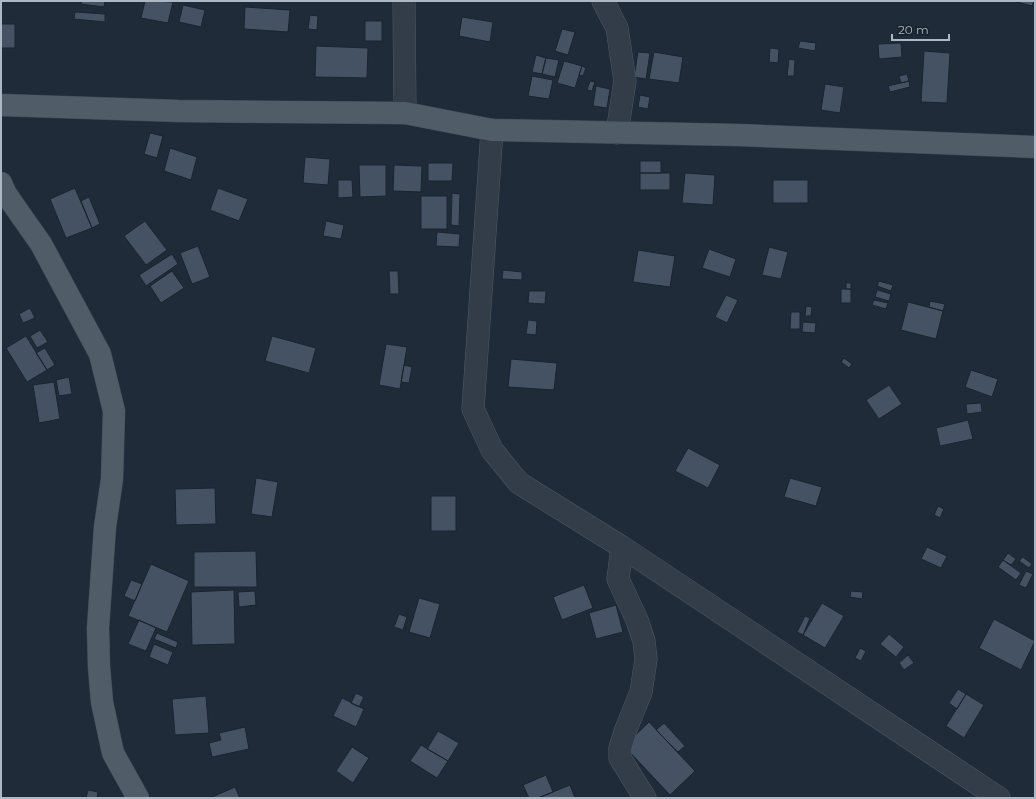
<svg xmlns="http://www.w3.org/2000/svg" width="1036" height="799" font-family="Montserrat,sans-serif">
  <style>
    .building { fill: #455263; stroke: #1a242f }
    .lines { fill: none; stroke-linecap: round; stroke-linejoin: round }
    .minor-casing { stroke: #505b67; stroke-width: 23 }
    .major-casing { stroke: #3c4652; stroke-width: 23 }
    .minor { stroke: #333d49; stroke-width: 22 }
    .major { stroke: #515c69; stroke-width: 22 }
  </style>
  <rect width="100%" height="100%" fill="#1f2b39"/>
  <path class="building" d="M 82,1 L 105,1 L 104,7 L 81,4 Z
    M 145,1 L 173,2 L 168,23 L 141,18 Z
    M 1013,1 L 1034,1 L 1032,6 Z
    M 183,5 L 205,10 L 201,27 L 179,22 Z
    M 245,7 L 290,10 L 288,32 L 244,29 Z
    M 75,12 L 105,14 L 105,22 L 74,19 Z
    M 310,15 L 318,16 L 317,30 L 308,29 Z
    M 462,17 L 493,22 L 490,42 L 459,36 Z
    M 365,21 L 382,21 L 382,41 L 365,41 Z
    M 1,24 L 15,24 L 15,48 L 1,48 Z
    M 562,29 L 575,32 L 568,55 L 555,51 Z
    M 800,41 L 816,43 L 815,51 L 798,48 Z
    M 901,43 L 902,57 L 879,59 L 878,44 Z
    M 316,46 L 368,48 L 367,78 L 315,77 Z
    M 770,48 L 779,49 L 778,63 L 769,62 Z
    M 924,51 L 950,53 L 947,103 L 921,102 Z
    M 638,52 L 650,53 L 646,79 L 634,77 Z
    M 654,52 L 683,57 L 679,83 L 649,79 Z
    M 536,55 L 546,58 L 542,74 L 532,72 Z
    M 546,58 L 559,60 L 555,77 L 542,74 Z
    M 789,59 L 795,60 L 794,76 L 787,76 Z
    M 564,61 L 582,66 L 575,88 L 557,83 Z
    M 582,66 L 586,68 L 583,76 L 579,75 Z
    M 907,74 L 909,81 L 901,83 L 899,76 Z
    M 532,76 L 553,80 L 549,99 L 528,96 Z
    M 590,81 L 595,82 L 592,91 L 587,90 Z
    M 909,81 L 910,87 L 890,92 L 888,86 Z
    M 825,84 L 844,87 L 840,113 L 821,110 Z
    M 596,86 L 610,89 L 607,108 L 593,106 Z
    M 640,95 L 650,97 L 648,109 L 638,107 Z
    M 150,133 L 163,136 L 157,158 L 144,154 Z
    M 170,148 L 197,157 L 191,180 L 164,171 Z
    M 305,157 L 330,159 L 328,185 L 303,183 Z
    M 640,161 L 661,161 L 661,173 L 640,173 Z
    M 428,163 L 453,163 L 452,181 L 428,181 Z
    M 359,165 L 386,165 L 386,196 L 360,197 Z
    M 394,165 L 422,166 L 421,192 L 393,191 Z
    M 640,173 L 670,173 L 670,190 L 640,190 Z
    M 685,173 L 715,175 L 713,205 L 682,203 Z
    M 338,180 L 352,180 L 353,197 L 338,198 Z
    M 773,180 L 808,180 L 808,203 L 773,203 Z
    M 75,188 L 92,228 L 66,238 L 50,199 Z
    M 218,188 L 248,199 L 239,221 L 210,210 Z
    M 452,193 L 460,194 L 459,226 L 451,225 Z
    M 421,196 L 447,196 L 447,229 L 421,229 Z
    M 89,197 L 100,224 L 92,228 L 81,201 Z
    M 145,221 L 167,250 L 146,265 L 124,236 Z
    M 326,221 L 344,225 L 341,239 L 323,236 Z
    M 437,232 L 460,234 L 459,247 L 436,246 Z
    M 198,246 L 210,277 L 192,284 L 180,253 Z
    M 769,247 L 788,252 L 781,279 L 762,275 Z
    M 709,249 L 736,259 L 730,277 L 702,268 Z
    M 638,250 L 675,256 L 670,287 L 633,282 Z
    M 172,254 L 178,264 L 146,286 L 139,275 Z
    M 503,270 L 522,272 L 522,280 L 502,279 Z
    M 172,271 L 184,288 L 161,303 L 150,286 Z
    M 389,271 L 398,271 L 399,294 L 390,294 Z
    M 879,281 L 893,285 L 891,291 L 877,286 Z
    M 846,283 L 851,283 L 851,289 L 846,289 Z
    M 841,289 L 851,289 L 851,303 L 841,303 Z
    M 877,290 L 891,294 L 889,301 L 875,297 Z
    M 529,291 L 546,291 L 545,304 L 528,303 Z
    M 726,295 L 738,300 L 727,323 L 715,317 Z
    M 874,300 L 888,303 L 886,309 L 872,305 Z
    M 930,301 L 945,304 L 943,311 L 929,307 Z
    M 908,302 L 943,311 L 936,339 L 901,330 Z
    M 806,306 L 812,307 L 811,316 L 805,316 Z
    M 30,308 L 35,318 L 23,323 L 19,314 Z
    M 791,312 L 800,312 L 800,329 L 790,329 Z
    M 528,320 L 537,321 L 536,335 L 526,334 Z
    M 803,322 L 816,323 L 815,333 L 802,332 Z
    M 40,330 L 48,342 L 37,348 L 30,336 Z
    M 26,336 L 47,370 L 27,382 L 6,348 Z
    M 272,336 L 316,348 L 309,373 L 265,361 Z
    M 386,344 L 407,347 L 400,389 L 379,385 Z
    M 45,348 L 55,365 L 47,370 L 36,353 Z
    M 844,358 L 852,364 L 849,368 L 841,362 Z
    M 511,359 L 557,363 L 554,390 L 508,387 Z
    M 404,365 L 412,367 L 409,383 L 401,382 Z
    M 971,370 L 998,379 L 992,397 L 965,387 Z
    M 69,377 L 72,394 L 59,396 L 56,380 Z
    M 54,382 L 60,419 L 39,423 L 33,385 Z
    M 889,385 L 902,404 L 879,419 L 866,400 Z
    M 981,403 L 982,412 L 967,414 L 966,404 Z
    M 968,420 L 973,439 L 940,446 L 936,428 Z
    M 688,448 L 720,465 L 708,488 L 675,471 Z
    M 256,478 L 278,482 L 272,517 L 251,514 Z
    M 790,478 L 822,487 L 816,506 L 784,497 Z
    M 215,488 L 216,524 L 176,525 L 175,489 Z
    M 431,496 L 456,496 L 456,531 L 431,531 Z
    M 938,506 L 944,509 L 940,518 L 934,515 Z
    M 927,547 L 947,556 L 941,568 L 921,559 Z
    M 256,551 L 257,587 L 194,587 L 194,552 Z
    M 1008,553 L 1016,559 L 1011,565 L 1003,560 Z
    M 1023,557 L 1032,564 L 1029,568 L 1019,561 Z
    M 1003,560 L 1021,573 L 1016,580 L 998,567 Z
    M 151,564 L 189,581 L 167,632 L 128,616 Z
    M 1026,571 L 1033,574 L 1026,588 L 1019,585 Z
    M 131,580 L 142,584 L 135,601 L 124,596 Z
    M 584,585 L 593,608 L 562,620 L 553,597 Z
    M 234,590 L 235,644 L 192,645 L 191,592 Z
    M 255,591 L 256,605 L 239,607 L 238,592 Z
    M 851,591 L 863,592 L 862,599 L 850,597 Z
    M 419,598 L 440,604 L 430,638 L 409,632 Z
    M 822,603 L 844,616 L 825,648 L 803,635 Z
    M 616,605 L 623,632 L 596,639 L 589,613 Z
    M 399,614 L 407,617 L 403,630 L 394,627 Z
    M 805,616 L 810,618 L 803,635 L 797,632 Z
    M 994,619 L 1035,641 L 1021,670 L 979,648 Z
    M 139,620 L 156,628 L 146,651 L 128,644 Z
    M 157,633 L 178,642 L 176,648 L 154,639 Z
    M 889,634 L 904,647 L 896,657 L 880,644 Z
    M 154,644 L 173,652 L 168,665 L 149,657 Z
    M 860,648 L 866,651 L 861,661 L 855,658 Z
    M 908,655 L 914,663 L 904,670 L 899,663 Z
    M 958,689 L 966,694 L 957,709 L 949,703 Z
    M 356,693 L 364,697 L 359,707 L 351,703 Z
    M 966,694 L 984,705 L 964,738 L 946,726 Z
    M 206,696 L 209,733 L 175,735 L 172,699 Z
    M 342,698 L 364,709 L 356,727 L 333,716 Z
    M 649,722 L 695,771 L 670,795 L 624,746 Z
    M 664,723 L 685,746 L 678,752 L 656,730 Z
    M 245,727 L 249,749 L 212,757 L 209,743 L 221,740 L 219,733 Z
    M 438,731 L 459,743 L 448,761 L 427,749 Z
    M 421,745 L 448,761 L 437,778 L 410,761 Z
    M 352,747 L 369,758 L 353,783 L 336,771 Z
    M 546,775 L 553,792 L 538,798 L 529,798 L 523,785 Z
    M 570,785 L 575,798 L 538,798 L 553,792 Z
    M 235,787 L 240,798 L 210,798 Z
    M 88,790 L 98,792 L 97,798 L 86,798 Z"/>
  <g class="lines">
    <defs>
      <path id="minor" d="M 404,1 L 405,113
        M 603,1 L 617,28 L 625,81 L 617,133
        M 492,130 L 473,409 L 492,450 L 519,483 L 622,547 L 999,798
        M 622,547 L 618,579 L 637,620 L 644,641 L 646,659 L 641,692 L 626,729 L 620,748 L 620,758 L 645,798"/>
      <path id="major" d="M 1,105 L 179,111 L 405,113 L 492,130 L 738,135 L 1035,147
        M 1,183 L 6,194 L 41,244 L 100,354 L 114,411 L 112,479 L 105,527 L 98,628 L 99,667 L 102,702 L 113,753 L 138,798"/>
    </defs>
    <use href="#minor" class="minor-casing"/>
    <use href="#major" class="major-casing"/>
    <use href="#minor" class="minor"/>
    <use href="#major" class="major"/>
  </g>
  <rect width="1036" height="799" fill="none" stroke="#adb8c6" stroke-width="4"/>
  <path d="M892 34v6h57v-6" fill="none" stroke="#adb8c6" stroke-width="2"/>
  <text x="898" y="34" font-size="12" fill="#adb8c6" stroke="#18222d" stroke-width="3" paint-order="stroke">20 m</text>
</svg>
